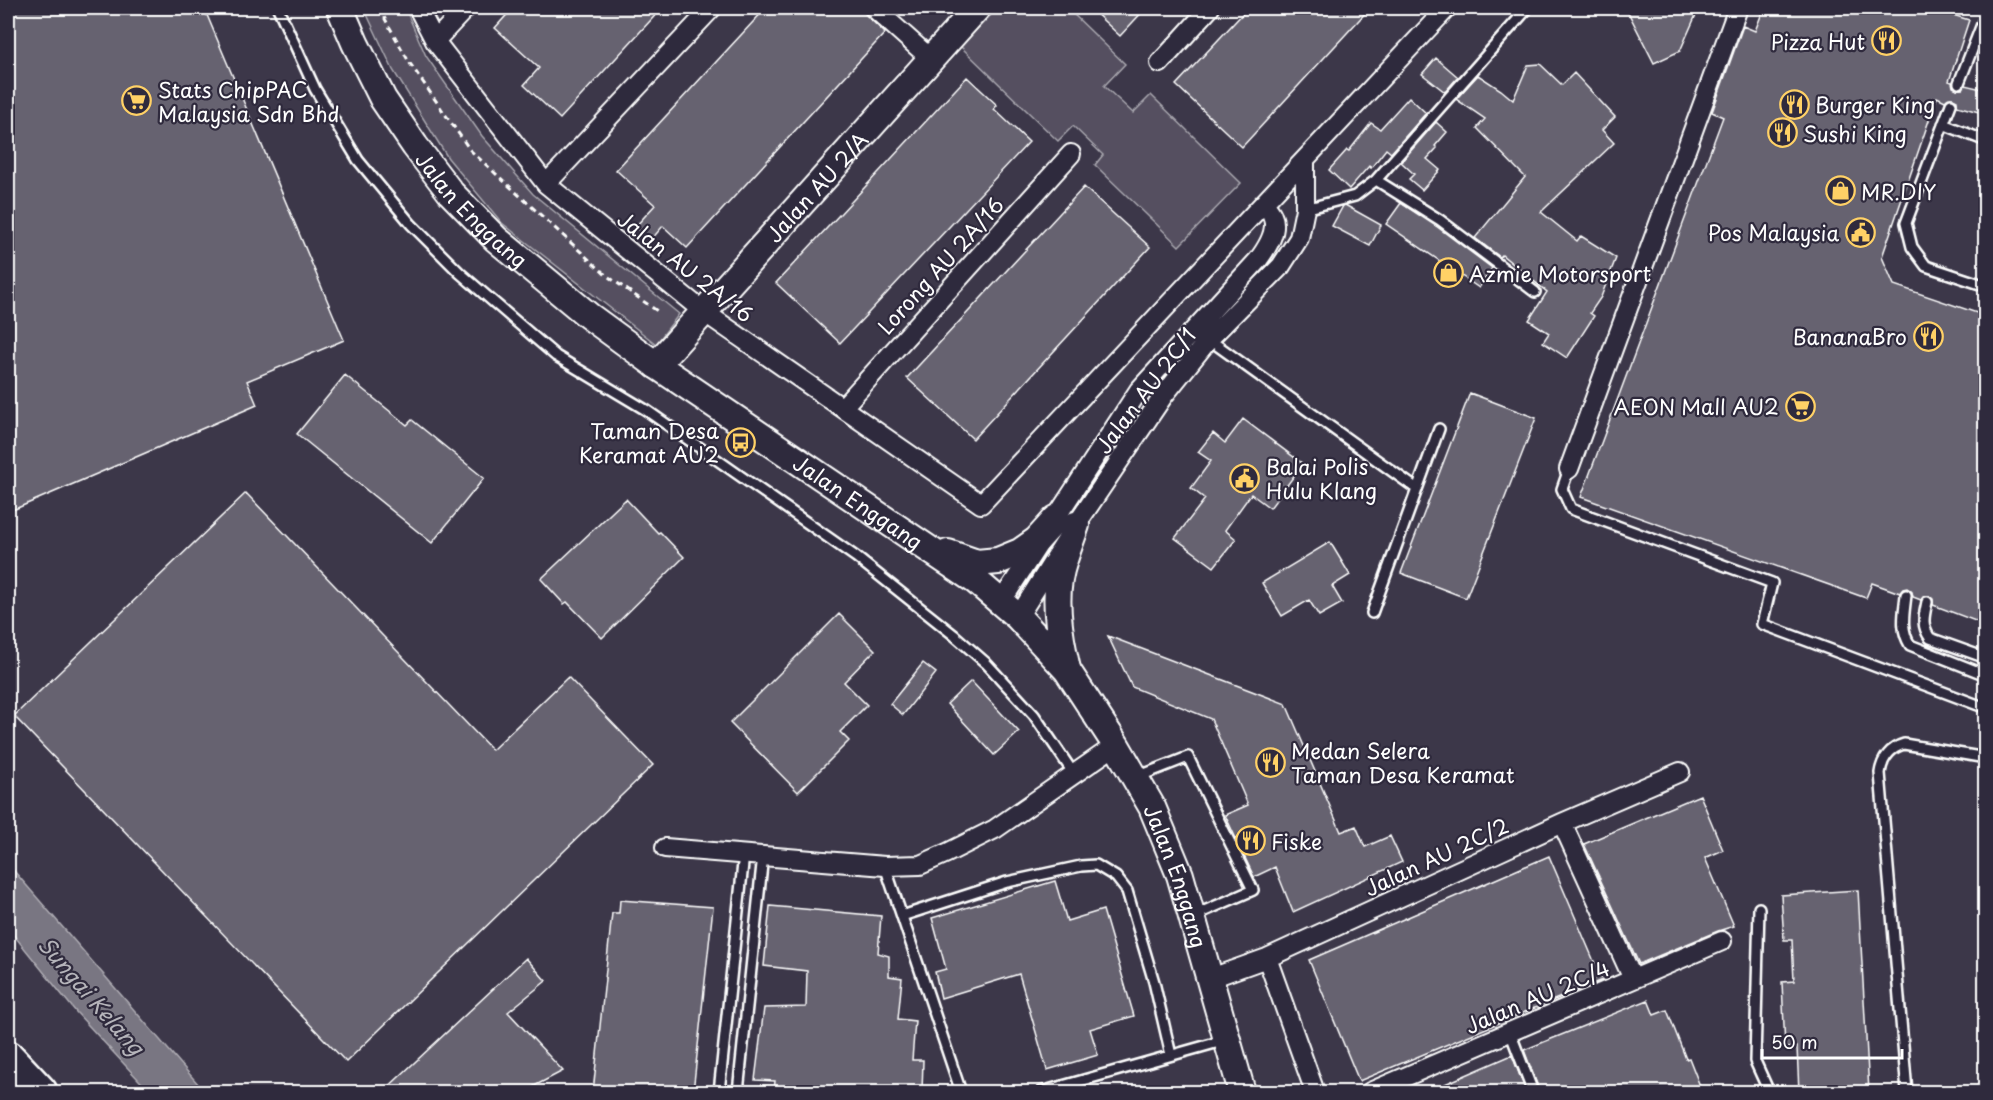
<svg xmlns="http://www.w3.org/2000/svg" width="1993" height="1100" font-family="'Playpen Sans',sans-serif">
  <style>
    .green { fill: #555060; stroke: #aaa8b0; stroke-width: 1.5 }
    .water { fill: #797682; stroke: #afadb4; stroke-width: 1.5 }
    .building { fill: #666270; stroke: #fff; stroke-width: 1.5 }
    .lines { fill: none; stroke-linecap: round; stroke-linejoin: round }
    .lane-casing { stroke: #fff; stroke-width: 14 }
    .street-casing { stroke: #fff; stroke-width: 22 }
    .secondary-casing { stroke: #fff; stroke-width: 30 }
    .highway-casing { stroke: #fff; stroke-width: 38 }
    .path { stroke: #fff; stroke-width: 3; stroke-dasharray: 6 4.5; stroke-linecap: butt }
    .lane { stroke: #2f2a3d; stroke-width: 9 }
    .street { stroke: #2f2a3d; stroke-width: 18 }
    .secondary { stroke: #2f2a3d; stroke-width: 26 }
    .highway { stroke: #2f2a3d; stroke-width: 33 }
    .labels { text-anchor: middle; dominant-baseline: central; stroke-width: 4.5; stroke-linejoin: round; paint-order: stroke }
    .poi-label { font-size: 21px; fill: #fff; stroke: #2f2a3d; text-anchor: start }
    .street-label { font-size: 21px; fill: #fff; stroke: #2f2a3d }
    .water-label { font-size: 22px; font-style: italic; fill: #b5b4ba; stroke: #2f2a3d }
  </style>
  <rect width="100%" height="100%" fill="#3c3749"/>
  <filter id="ink" filterUnits="userSpaceOnUse"><feTurbulence type="fractalNoise" baseFrequency=".0167" numOctaves="2"/><feDisplacementMap in="SourceGraphic" scale="12" xChannelSelector="R" yChannelSelector="G"/><feConvolveMatrix kernelMatrix="1 2 1 2 8 2 1 2 1" color-interpolation-filters="sRGB"/></filter>
  <g filter="url(#ink)">
    <path class="green" d="M 364,8 L 405,8 L 426,56 L 482,136 L 533,194 L 679,314 L 656,344 L 502,223 L 448,158 L 393,70 Z
      M 998,8 L 1067,8 L 1125,64 L 1104,86 L 1133,113 L 1151,95 L 1241,183 L 1179,246 L 1095,165 L 1103,155 L 1073,126 L 1058,141 L 960,46 Z"/>
    <path class="water" d="M 8,864 L 205,1092 L 150,1092 L 76,1012 L 8,928 Z"/>
    <path class="building" d="M 8,8 L 204,8 L 344,340 L 247,381 L 257,405 L 8,512 Z
      M 513,8 L 662,8 L 560,119 L 524,85 L 539,68 L 495,28 Z
      M 766,8 L 860,8 L 867,16 L 885,33 L 687,248 L 663,226 L 650,241 L 635,227 L 655,205 L 616,170 Z
      M 1090,8 L 1146,8 L 1120,36 Z
      M 1248,8 L 1370,8 L 1242,147 L 1176,85 Z
      M 1626,8 L 1699,8 L 1680,51 L 1654,63 Z
      M 1764,8 L 1931,8 L 1969,20 L 1949,81 L 1952,82 L 1953,87 L 1957,89 L 1963,89 L 1965,85 L 1986,90 L 1986,114 L 1957,106 L 1957,100 L 1953,98 L 1945,101 L 1937,97 L 1882,257 L 1894,285 L 1986,316 L 1986,625 L 1933,605 L 1933,599 L 1929,596 L 1924,596 L 1921,600 L 1913,597 L 1912,592 L 1907,588 L 1903,589 L 1900,593 L 1872,583 L 1866,598 L 1581,497 L 1723,117 L 1712,112 L 1743,26 L 1755,31 Z
      M 1436,58 L 1458,77 L 1445,92 L 1422,74 Z
      M 1540,64 L 1562,85 L 1574,73 L 1615,117 L 1602,130 L 1614,143 L 1541,212 L 1577,241 L 1581,236 L 1616,258 L 1601,297 L 1590,313 L 1594,316 L 1567,358 L 1543,342 L 1549,333 L 1529,320 L 1547,292 L 1502,255 L 1500,257 L 1475,238 L 1525,177 L 1477,128 L 1485,119 L 1456,99 L 1478,75 L 1501,90 L 1513,100 L 1528,65 Z
      M 967,77 L 997,105 L 994,109 L 1029,142 L 840,343 L 776,283 Z
      M 1409,97 L 1426,113 L 1391,153 L 1386,149 L 1371,168 L 1369,166 L 1349,189 L 1329,170 L 1347,150 L 1349,151 L 1371,123 L 1380,129 Z
      M 1436,122 L 1447,132 L 1435,146 L 1437,148 L 1427,159 L 1440,170 L 1422,190 L 1409,179 L 1414,174 L 1401,162 Z
      M 1084,187 L 1150,247 L 973,439 L 907,378 Z
      M 1401,203 L 1436,226 L 1492,268 L 1479,288 L 1386,224 Z
      M 1345,205 L 1381,225 L 1370,246 L 1332,226 L 1343,206 Z
      M 345,375 L 407,425 L 412,420 L 484,478 L 432,543 L 297,434 Z
      M 1470,393 L 1536,418 L 1466,598 L 1401,573 Z
      M 1243,419 L 1303,464 L 1270,508 L 1251,494 L 1225,530 L 1236,539 L 1214,567 L 1175,538 L 1205,499 L 1191,488 L 1211,461 L 1198,452 L 1213,433 L 1225,443 Z
      M 246,493 L 492,750 L 568,677 L 653,765 L 346,1062 L 14,716 Z
      M 626,499 L 658,533 L 660,532 L 684,557 L 602,638 L 567,602 L 564,604 L 541,579 Z
      M 1330,542 L 1350,575 L 1332,586 L 1342,603 L 1319,616 L 1309,600 L 1282,616 L 1262,583 Z
      M 839,614 L 875,650 L 844,682 L 867,705 L 840,732 L 849,741 L 798,792 L 730,723 Z
      M 1108,636 L 1286,704 L 1341,832 L 1356,826 L 1365,847 L 1390,836 L 1402,862 L 1293,912 L 1275,867 L 1254,877 L 1225,815 L 1248,805 L 1211,719 L 1132,687 Z
      M 923,663 L 936,673 L 903,715 L 890,704 Z
      M 971,681 L 1019,732 L 994,755 L 947,704 Z
      M 1700,795 L 1723,850 L 1705,858 L 1734,926 L 1718,931 L 1639,964 L 1584,844 Z
      M 1549,856 L 1602,980 L 1359,1081 L 1309,960 Z
      M 1055,881 L 1067,921 L 1103,910 L 1134,1016 L 1090,1029 L 1098,1055 L 1047,1070 L 1019,974 L 941,998 L 935,972 L 946,969 L 932,918 Z
      M 1858,890 L 1869,1092 L 1799,1092 L 1797,1047 L 1785,1048 L 1782,982 L 1794,981 L 1792,940 L 1784,940 L 1781,895 Z
      M 620,900 L 713,907 L 693,1092 L 593,1092 L 612,913 L 619,913 Z
      M 770,906 L 881,916 L 878,953 L 889,956 L 889,976 L 902,978 L 898,1019 L 915,1021 L 912,1060 L 923,1060 L 922,1092 L 774,1092 L 775,1081 L 755,1080 L 764,1008 L 806,1007 L 807,971 L 764,966 Z
      M 526,958 L 546,981 L 508,1012 L 563,1071 L 523,1092 L 383,1092 Z
      M 1648,1000 L 1654,1015 L 1667,1010 L 1686,1059 L 1689,1058 L 1700,1086 L 1684,1092 L 1540,1092 L 1524,1050 Z
      M 1512,1055 L 1526,1092 L 1426,1092 L 1459,1078 Z"/>
    <g class="lines">
      <defs>
        <path id="lane" d="M 278,8 L 315,89 L 358,160 L 411,224 L 460,273 L 556,356 L 646,410 L 856,557 L 954,635 L 986,663 L 1034,715 L 1074,774
          M 1985,54 L 1986,53
          M 1959,83 L 1986,14
          M 1951,104 L 1906,223 L 1912,247 L 1926,266 L 1986,286
          M 1943,124 L 1986,141
          M 1376,180 L 1440,220 L 1535,292
          M 1305,209 L 1355,196 L 1376,180 L 1528,8
          M 1207,338 L 1417,489
          M 1569,469 L 1562,489 L 1571,509 L 1772,583 L 1762,624 L 1986,708
          M 1906,595 C 1904,614 1900,629 1910,645 L 1986,675
          M 1927,602 C 1924,616 1921,625 1930,638 L 1986,658
          M 1372,613 L 1439,429
          M 1137,777 L 1188,757 L 1253,890 L 1193,916
          M 885,866 L 961,1092
          M 1759,908 L 1755,1061 L 1769,1092
          M 902,916 L 1007,882 L 1081,866 L 1096,865 L 1116,877 L 1127,891 L 1154,982 L 1171,1055
          M 1510,1032 L 1533,1092
          M 719,1092 L 744,854
          M 738,1092 L 763,855
          M 1041,1092 L 1226,1040
          M 1907,1092 L 1880,773 C 1882,759 1890,748 1904,744 L 1986,758"/>
        <path id="street" d="M 418,8 L 435,41 L 546,184 L 704,312 L 981,504 L 1447,8
          M 874,8 L 931,59
          M 435,41 L 466,8
          M 1160,63 L 1210,8
          M 546,184 L 712,8
          M 843,407 L 1071,154
          M 1569,469 L 1738,8
          M 1001,602 L 1139,390 L 1258,260 C 1267,248 1279,230 1272,215 C 1271,211 1266,207 1264,203
          M 1018,617 L 1076,525 L 1164,395 L 1209,339 L 1281,266 L 1299,238 L 1305,209 L 1305,160
          M 1562,823 L 1633,979
          M 665,848 L 885,866 L 920,865 L 947,853 L 995,829 L 1116,745
          M 1267,958 L 1315,1092
          M 1211,978 L 1267,958 L 1562,823 L 1680,772
          M 1370,1092 L 1722,941"/>
        <g id="secondary">
          <path id="s1" d="M 340,8 L 355,43 L 383,99 L 415,146 L 451,193 L 496,239 L 589,316 L 656,365 L 976,581 L 1018,617 L 1067,670 L 1116,745 L 1152,807 L 1180,875 L 1242,1092"/>
          <path id="s2" d="M 656,365 L 977,8"/>
          <path d="M 948,553 L 977,563 L 998,561 L 1020,552 L 1037,540 L 1056,519"/>
          <path d="M 1067,669 C 1060,640 1053,600 1061,570 C 1065,555 1071,540 1076,525"/>
        </g>
        <path id="highway" d="M 8,1058 L 40,1092"/>
      </defs>
      <use href="#lane" class="lane-casing"/>
      <use href="#street" class="street-casing"/>
      <use href="#secondary" class="secondary-casing"/>
      <use href="#highway" class="highway-casing"/>
      <path class="path" d="M 379,8 L 409,62 L 470,150 L 606,275 L 660,313"/>
      <use href="#lane" class="lane"/>
      <use href="#street" class="street"/>
      <use href="#secondary" class="secondary"/>
      <use href="#highway" class="highway"/>
    </g>
  </g>
  <defs>
    <symbol id="restaurant-ring" viewBox="-11 -11 22 22"><circle r="9.5" fill="#2f2a3d" stroke="#ffd166" stroke-width="1.5"/><path d="M-5-6h1v4h1v-4h1v4h1v-4h1v5L-1.5 .5V6h-2V.5L-5-1ZM5-6V6H3V1.5H1.5Q1.5-4 5-6Z" fill="#ffd166"/></symbol>
    <symbol id="supermarket-ring" viewBox="-11 -11 22 22"><circle r="9.5" fill="#2f2a3d" stroke="#ffd166" stroke-width="1.5"/><path d="M-6-5.5h2.5l.6 2H6L4.5 2H-2.5L-4.4-4H-6ZM-1.5 3.2a1.3 1.3 0 1 0 .1 0ZM3 3.2a1.3 1.3 0 1 0 .1 0Z" fill="#ffd166"/></symbol>
    <symbol id="shop-ring" viewBox="-11 -11 22 22"><circle r="9.5" fill="#2f2a3d" stroke="#ffd166" stroke-width="1.5"/><path d="M-5-2.5h2.3a2.7 3.5 0 0 1 5.4 0H5L5.5 6h-11ZM-1.5-2.5h3a1.5 2.3 0 0 0-3 0Z" fill="#ffd166"/></symbol>
    <symbol id="civic-ring" viewBox="-11 -11 22 22"><circle r="9.5" fill="#2f2a3d" stroke="#ffd166" stroke-width="1.5"/><path d="M-.6-6.5H3V-4.5H.6V-3L4-1V1h2V6H-6V1h2V-1L-.6-3ZM-1.2 2.5V6h2.4V2.5Z" fill="#ffd166"/></symbol>
    <symbol id="bus-ring" viewBox="-11 -11 22 22"><circle r="9.5" fill="#2f2a3d" stroke="#ffd166" stroke-width="1.5"/><path d="M-5-6H5V4H4V6H2V4H-2V6H-4V4H-5ZM-3.5-4V0h7V-4ZM-3.5 1.2v1.5H-2V1.2ZM2 1.2v1.5H3.5V1.2Z" fill="#ffd166"/></symbol>
  </defs>
  <g fill-rule="evenodd">
    <use href="#restaurant-ring" x="1870" y="24" width="33" height="33"/>
    <use href="#supermarket-ring" x="120" y="84" width="33" height="33"/>
    <use href="#restaurant-ring" x="1778" y="88" width="33" height="33"/>
    <use href="#restaurant-ring" x="1766" y="116" width="33" height="33"/>
    <use href="#shop-ring" x="1824" y="174" width="33" height="33"/>
    <use href="#civic-ring" x="1844" y="216" width="33" height="33"/>
    <use href="#shop-ring" x="1432" y="256" width="33" height="33"/>
    <use href="#restaurant-ring" x="1912" y="320" width="33" height="33"/>
    <use href="#supermarket-ring" x="1784" y="390" width="33" height="33"/>
    <use href="#bus-ring" x="724" y="426" width="33" height="33"/>
    <use href="#civic-ring" x="1228" y="462" width="33" height="33"/>
    <use href="#restaurant-ring" x="1254" y="746" width="33" height="33"/>
    <use href="#restaurant-ring" x="1234" y="824" width="33" height="33"/>
  </g>
  <g class="labels">
    <g class="poi-label">
      <text x="1865" y="41" text-anchor="end">Pizza Hut</text>
      <text x="158" y="89">Stats ChipPAC<tspan x="158" dy="24">Malaysia Sdn Bhd</tspan></text>
      <text x="1815" y="104">Burger King</text>
      <text x="1803" y="133">Sushi King</text>
      <text x="1861" y="191">MR.DIY</text>
      <text x="1839" y="232" text-anchor="end">Pos Malaysia</text>
      <text x="1469" y="273">Azmie Motorsport</text>
      <text x="1907" y="336" text-anchor="end">BananaBro</text>
      <text x="1779" y="406" text-anchor="end">AEON Mall AU2</text>
      <text x="719" y="430" text-anchor="end">Taman Desa<tspan x="719" dy="24">Keramat AU2</tspan></text>
      <text x="1266" y="466">Balai Polis<tspan x="1266" dy="24">Hulu Klang</tspan></text>
      <text x="1291" y="750">Medan Selera<tspan x="1291" dy="24">Taman Desa Keramat</tspan></text>
      <text x="1271" y="841">Fiske</text>
    </g>
    <g class="street-label">
      <text stroke="none"><textPath href="#s2" startOffset="240">Jalan AU 2/A</textPath></text>
      <text stroke="none"><textPath href="#s1" startOffset="243">Jalan Enggang</textPath></text>
      <text transform="translate(940 265) rotate(-48)">Lorong AU 2A/16</text>
      <text transform="translate(686 266) rotate(38)">Jalan AU 2A/16</text>
      <text transform="translate(1145 390) rotate(-53)">Jalan AU 2C/1</text>
      <text stroke="none"><textPath href="#s1" startOffset="729">Jalan Enggang</textPath></text>
      <text transform="translate(1436 856) rotate(-25)">Jalan AU 2C/2</text>
      <text stroke="none"><textPath href="#s1" startOffset="1233">Jalan Enggang</textPath></text>
      <text transform="translate(1537 996) rotate(-23)">Jalan AU 2C/4</text>
    </g>
    <g class="water-label">
      <text transform="translate(92 995) rotate(49)">Sungai Kelang</text>
    </g>
  </g>
  <rect width="1993" height="1100" fill="none" stroke="#2f2a3d" stroke-width="30"/>
  <rect x="15" y="15" width="1963" height="1070" fill="none" stroke="#fff" stroke-width="2" filter="url(#ink)"/>
  <path d="M1762 1049v9h140v-9" fill="none" stroke="#ffffff" stroke-width="3"/>
  <text x="1771" y="1049" font-size="18" fill="#ffffff" stroke="#2f2a3d" stroke-width="4.5" paint-order="stroke">50 m</text>
</svg>
